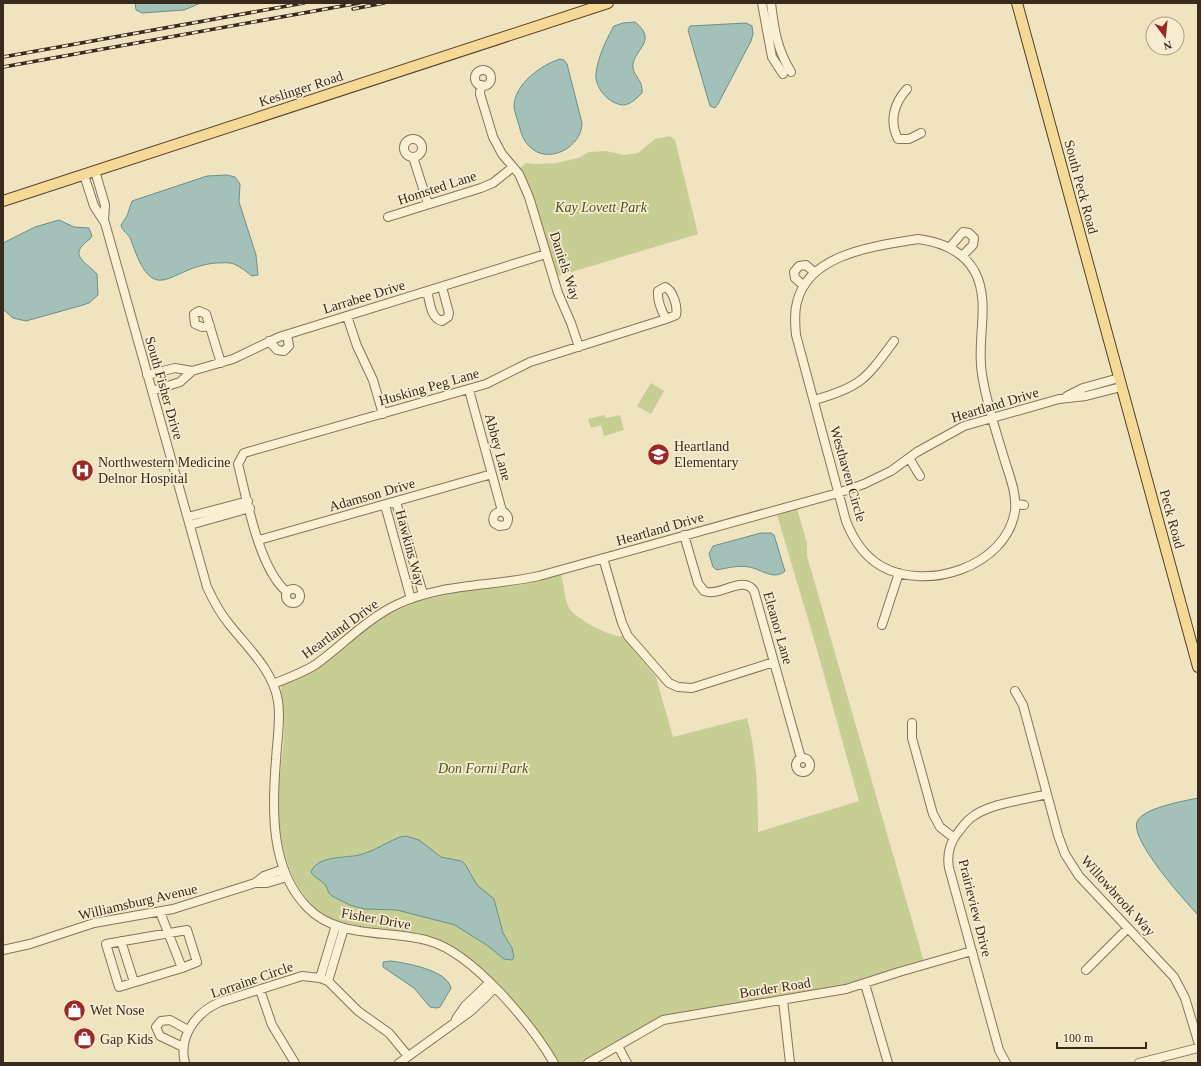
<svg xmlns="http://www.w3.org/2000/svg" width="1201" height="1066" font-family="Georgia,serif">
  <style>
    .green { fill: #c6ce94 }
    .water { fill: #a3c1b9; stroke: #6a9087 }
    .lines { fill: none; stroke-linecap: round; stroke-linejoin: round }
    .minor-casing { stroke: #897358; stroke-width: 10 }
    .major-casing { stroke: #57412c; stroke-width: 12 }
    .minor { stroke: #faf0d4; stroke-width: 8 }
    .major { stroke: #f4da96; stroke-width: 10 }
    .rail-casing { stroke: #382b1d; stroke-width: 3.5 }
    .rail { stroke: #f7ecd0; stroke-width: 2; stroke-dasharray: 6; stroke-linecap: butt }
    .labels { text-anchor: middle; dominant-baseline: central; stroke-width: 3.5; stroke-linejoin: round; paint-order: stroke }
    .street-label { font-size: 14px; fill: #382b1d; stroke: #f7ecd0 }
    .park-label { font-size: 14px; font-style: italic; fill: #475622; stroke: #f7ecd0 }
    .poi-label { font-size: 14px; fill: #382b1d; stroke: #f7ecd0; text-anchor: start }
  </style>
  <rect width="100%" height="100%" fill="#efe3c0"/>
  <path class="green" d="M 670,136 L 675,140 L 698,234 L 558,276 L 529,185 L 519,169 L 526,163 L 536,164 L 556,163 L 578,158 L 589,152 L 606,151 L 624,155 L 638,153 L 655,139 Z
    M 651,383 L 664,391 L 651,414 L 637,406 Z
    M 604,415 L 606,418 L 620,415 L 624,430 L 604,436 L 601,425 L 591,428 L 588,419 Z
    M 797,509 L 807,543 L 807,556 L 924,962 L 858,983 L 675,1014 L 582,1063 L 560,1063 C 532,1021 485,958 436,940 C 404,928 368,929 335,921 C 294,901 281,855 278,812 C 277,786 283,759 284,733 C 285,722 279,690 282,684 L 311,673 L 361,632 L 387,615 L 419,601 L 470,589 L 497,588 L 525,584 L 561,574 C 564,584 564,599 569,608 C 575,618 611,638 622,636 L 656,677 L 673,737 L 747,718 C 757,755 758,794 758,832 L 859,801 L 816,646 L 777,515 Z"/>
  <path class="water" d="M 135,3 L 201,3 L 184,10 L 142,13 L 136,10 Z
    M 635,22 C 660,42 631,50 633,68 C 635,78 643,80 642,93 C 637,98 631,104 624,105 C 609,105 594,87 596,73 C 598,57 606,40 614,26 L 623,23 Z
    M 746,23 L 752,26 L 753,34 L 751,41 L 718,104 L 715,108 L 710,106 L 688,30 L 690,26 Z
    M 560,59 L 564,60 L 567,64 L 582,123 C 582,147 548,166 529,146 C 523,140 521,133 519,125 C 517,119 515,113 514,107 C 514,84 541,65 560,59 Z
    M 227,175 L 235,177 L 240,184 L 239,202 L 256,255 L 258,275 L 252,276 C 247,272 241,267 234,264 C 229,262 222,263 216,263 C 168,267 155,311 131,240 C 128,233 122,231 121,225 L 127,216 L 132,201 L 207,176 Z
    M 59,220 L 74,227 L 89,228 L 92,236 L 90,239 C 67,255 85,261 97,274 L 98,295 L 89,303 L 83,305 L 26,321 L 13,318 L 3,309 L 3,243 L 35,227 Z
    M 761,533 L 771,533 L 774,535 L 784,568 L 785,571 C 774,581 761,569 749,567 C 738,565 727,568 717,570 L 713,567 L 709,554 L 713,546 Z
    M 1198,798 L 1198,915 C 1185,901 1130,840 1137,822 C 1142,808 1184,801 1198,798 Z
    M 406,836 L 419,840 L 441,857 L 461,861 L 465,864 L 477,885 L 494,899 L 503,933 L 512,948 L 514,957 L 512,960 L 504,959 L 488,946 L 455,925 L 397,910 L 364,909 L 350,905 L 332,896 L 329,893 L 325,884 L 314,876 L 311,872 C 318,854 348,859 363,854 C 376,850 387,842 400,837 Z
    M 391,961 C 406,963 447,970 451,988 L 440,1007 L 436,1008 L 430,1007 L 414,988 L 383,967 L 383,962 Z"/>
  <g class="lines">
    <defs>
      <path id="minor" d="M 762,3 L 772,57 L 783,74
        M 771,3 C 774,29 777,49 791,72
        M475 78a8 8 0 1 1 16 0a8 8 0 1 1-16 0Z
        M 481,85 L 480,94 L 493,137 L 502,154 L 519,174 L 529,197 L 558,293 L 571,323 L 579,347
        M 907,89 C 894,103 889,121 898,139 L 909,139 L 921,133
        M404 148a9 9 0 1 1 18 0a9 9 0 1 1-18 0Z
        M 413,157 L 428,204
        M 95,171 L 105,205 L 104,221
        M 84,175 L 94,206 L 105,223 L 207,587 C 213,600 220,613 229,624 C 247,647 273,670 278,701 C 281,720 277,740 276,760 C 272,809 270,869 307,907 C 338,940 389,929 429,941 C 473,953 531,1024 554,1063
        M 388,217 L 481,188 L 493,183 L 513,167
        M 918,239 C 941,242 963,250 975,272 C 991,303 976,340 982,374 C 986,402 996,431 1004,458 C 1009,475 1017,493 1015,511 C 1006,567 926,592 881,566 C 864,556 853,539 846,521 L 796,335 C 795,324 794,313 797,302 C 809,253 876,246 918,239 Z
        M 950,247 L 963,232 L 969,233 L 974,238 L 973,245 L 962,256
        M 804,286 L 795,278 L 794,272 L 799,266 L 806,265 L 814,272
        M 427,291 C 430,301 430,318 442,321 L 448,317 L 449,313 L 442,287
        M 347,316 L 357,346 L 373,380 L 383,414
        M 210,326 L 202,327 L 195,324 L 194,314 L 199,311 L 206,314 L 221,363
        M 269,341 L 277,350 L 284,351 L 289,346 L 287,335
        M 192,371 L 233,359 L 279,337 L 546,254
        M 147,375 L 175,368 L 192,371 L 180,382 L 152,391
        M 469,390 L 502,511 C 508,514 510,519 506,525 L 499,526 L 494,523 C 492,516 495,512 502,511
        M 1067,396 L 1083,388 L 1119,378
        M 814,400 C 861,387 866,379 894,341
        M 909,458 L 920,476
        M 396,502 L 423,594
        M 1015,504 L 1024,505
        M 385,505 L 411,599
        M 188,517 L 248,501
        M 190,525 L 250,508
        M 684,535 L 698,583 L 704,591 C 719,598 743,574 754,591 L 801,758
        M 259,540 L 492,474
        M 603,558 L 622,623 L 628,636 L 669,683 L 678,687 L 692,688 L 774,662
        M286 596a7 7 0 1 1 14 0a7 7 0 1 1-14 0Z
        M 286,591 C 259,568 247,500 238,464 L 244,453 L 486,384 L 530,362 L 666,319 L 676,315 C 678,307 673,290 665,287 L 658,291 C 657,301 661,310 666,319
        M 882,625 L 899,573
        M 273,684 C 288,678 302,673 315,665 C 343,645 365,620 396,605 C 441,583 491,587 539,576 L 838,493 L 864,484 L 891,471 L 917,452 L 964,426 L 1059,399 L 1086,396 L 1121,387
        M 1015,691 L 1023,705 L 1058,835 L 1065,854 L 1079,876 L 1174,977 L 1185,998 L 1198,1041
        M 912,723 L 912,738 L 933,814 L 940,827 L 954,838
        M796 765a7 7 0 1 1 14 0a7 7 0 1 1-14 0Z
        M 255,883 L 264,876 L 284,869
        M 160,912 L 182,968 L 119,987 L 106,944 L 187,930 L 197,962 L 182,968
        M 121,941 L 134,982
        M 3,950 L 30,944 L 94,923 L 173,909 L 255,883 L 267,883 L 287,877
        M 1086,970 L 1128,928
        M 320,978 L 336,925
        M 328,981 L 344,928
        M 865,984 L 888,1063
        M 260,990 L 272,1025 L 295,1063
        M 783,1000 L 790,1063
        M 456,1019 L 465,1006 L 489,983
        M 618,1046 L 627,1063
        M 183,1047 L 160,1036 L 156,1027 L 161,1021 L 170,1020 L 188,1030
        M 185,1063 C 178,1037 196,1012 220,1002 L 302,976 L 320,978 L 328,981 L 358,1011 L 389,1033 L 408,1056
        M 399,1063 L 471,1011 L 494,989
        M 588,1063 L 663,1020 L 846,989 L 899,972 L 972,951
        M 1006,1063 L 999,1050 L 949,868 C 947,856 949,845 956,835 C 962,828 966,820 975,815 C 993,803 1025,800 1047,794
        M 1139,1063 L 1198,1048"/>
      <path id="major" d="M 1017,3 L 1198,667
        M 3,201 L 608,3"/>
    </defs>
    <use href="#minor" class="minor-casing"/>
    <use href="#major" class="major-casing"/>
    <use href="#minor" class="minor"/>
    <use href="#major" class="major"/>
    <defs>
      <path id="rail" d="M 353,9 L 384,3
        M 3,57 L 304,3
        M 3,67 L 359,3"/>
    </defs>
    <use href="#rail" class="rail-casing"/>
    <use href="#rail" class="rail"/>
  </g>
  <defs>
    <symbol id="school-disc" viewBox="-11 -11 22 22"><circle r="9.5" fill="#9a2825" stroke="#f7ecd0"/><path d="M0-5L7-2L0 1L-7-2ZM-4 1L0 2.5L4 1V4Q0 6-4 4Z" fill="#fff"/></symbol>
    <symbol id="hospital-disc" viewBox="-11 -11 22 22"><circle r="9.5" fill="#9a2825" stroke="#f7ecd0"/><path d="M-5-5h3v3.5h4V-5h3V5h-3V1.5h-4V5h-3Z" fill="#fff"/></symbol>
    <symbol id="shop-disc" viewBox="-11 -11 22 22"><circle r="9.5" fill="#9a2825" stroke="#f7ecd0"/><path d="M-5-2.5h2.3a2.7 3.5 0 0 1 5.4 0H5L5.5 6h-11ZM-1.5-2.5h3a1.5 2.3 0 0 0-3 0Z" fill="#fff"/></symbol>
  </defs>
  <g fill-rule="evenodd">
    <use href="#school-disc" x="646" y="442" width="25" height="25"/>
    <use href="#hospital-disc" x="70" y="458" width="25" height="25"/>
    <use href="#shop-disc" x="62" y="998" width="25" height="25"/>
    <use href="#shop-disc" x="72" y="1026" width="25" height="25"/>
  </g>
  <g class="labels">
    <g class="street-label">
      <text transform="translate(301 89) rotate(-18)">Keslinger Road</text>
      <text transform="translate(1081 187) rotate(75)">South Peck Road</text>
      <text transform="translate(437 188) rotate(-18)">Homsted Lane</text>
      <text transform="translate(565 266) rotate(72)">Daniels Way</text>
      <text transform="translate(364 297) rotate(-17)">Larrabee Drive</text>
      <text transform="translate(429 387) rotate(-16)">Husking Peg Lane</text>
      <text transform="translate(164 388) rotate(74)">South Fisher Drive</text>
      <text transform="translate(995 405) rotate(-17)">Heartland Drive</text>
      <text transform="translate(498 447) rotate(75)">Abbey Lane</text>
      <text transform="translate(848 474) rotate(74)">Westhaven Circle</text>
      <text transform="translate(372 495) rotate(-16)">Adamson Drive</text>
      <text transform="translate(1172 519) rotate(75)">Peck Road</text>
      <text transform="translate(660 529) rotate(-16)">Heartland Drive</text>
      <text transform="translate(410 548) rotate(75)">Hawkins Way</text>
      <text transform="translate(778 628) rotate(74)">Eleanor Lane</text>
      <text transform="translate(340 629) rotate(-36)">Heartland Drive</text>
      <text transform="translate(1118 896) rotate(48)">Willowbrook Way</text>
      <text transform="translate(138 902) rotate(-13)">Williamsburg Avenue</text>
      <text transform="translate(975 908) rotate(76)">Prairieview Drive</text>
      <text transform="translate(376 919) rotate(10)">Fisher Drive</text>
      <text transform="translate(252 980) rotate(-19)">Lorraine Circle</text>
      <text transform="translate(775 988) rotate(-9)">Border Road</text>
    </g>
    <g class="park-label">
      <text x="601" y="207">Kay Lovett Park</text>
      <text x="483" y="768">Don Forni Park</text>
    </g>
    <g class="poi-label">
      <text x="674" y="446">Heartland<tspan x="674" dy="16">Elementary</tspan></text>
      <text x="98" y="462">Northwestern Medicine<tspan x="98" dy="16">Delnor Hospital</tspan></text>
      <text x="90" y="1010">Wet Nose</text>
      <text x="100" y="1039">Gap Kids</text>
    </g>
  </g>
  <rect width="1201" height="1066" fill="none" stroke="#382b1d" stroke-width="8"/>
  <g transform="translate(1165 36) rotate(164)"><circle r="19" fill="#f7ecd0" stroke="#ab9f88"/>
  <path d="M0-3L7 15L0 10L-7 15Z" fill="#9a2825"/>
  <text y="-6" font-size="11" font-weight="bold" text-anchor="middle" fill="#382b1d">N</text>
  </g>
  <path d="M1057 1042v6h89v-6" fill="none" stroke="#382b1d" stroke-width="2"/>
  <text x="1063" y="1042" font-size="12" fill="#382b1d" stroke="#f7ecd0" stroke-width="3" paint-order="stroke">100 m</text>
</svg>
